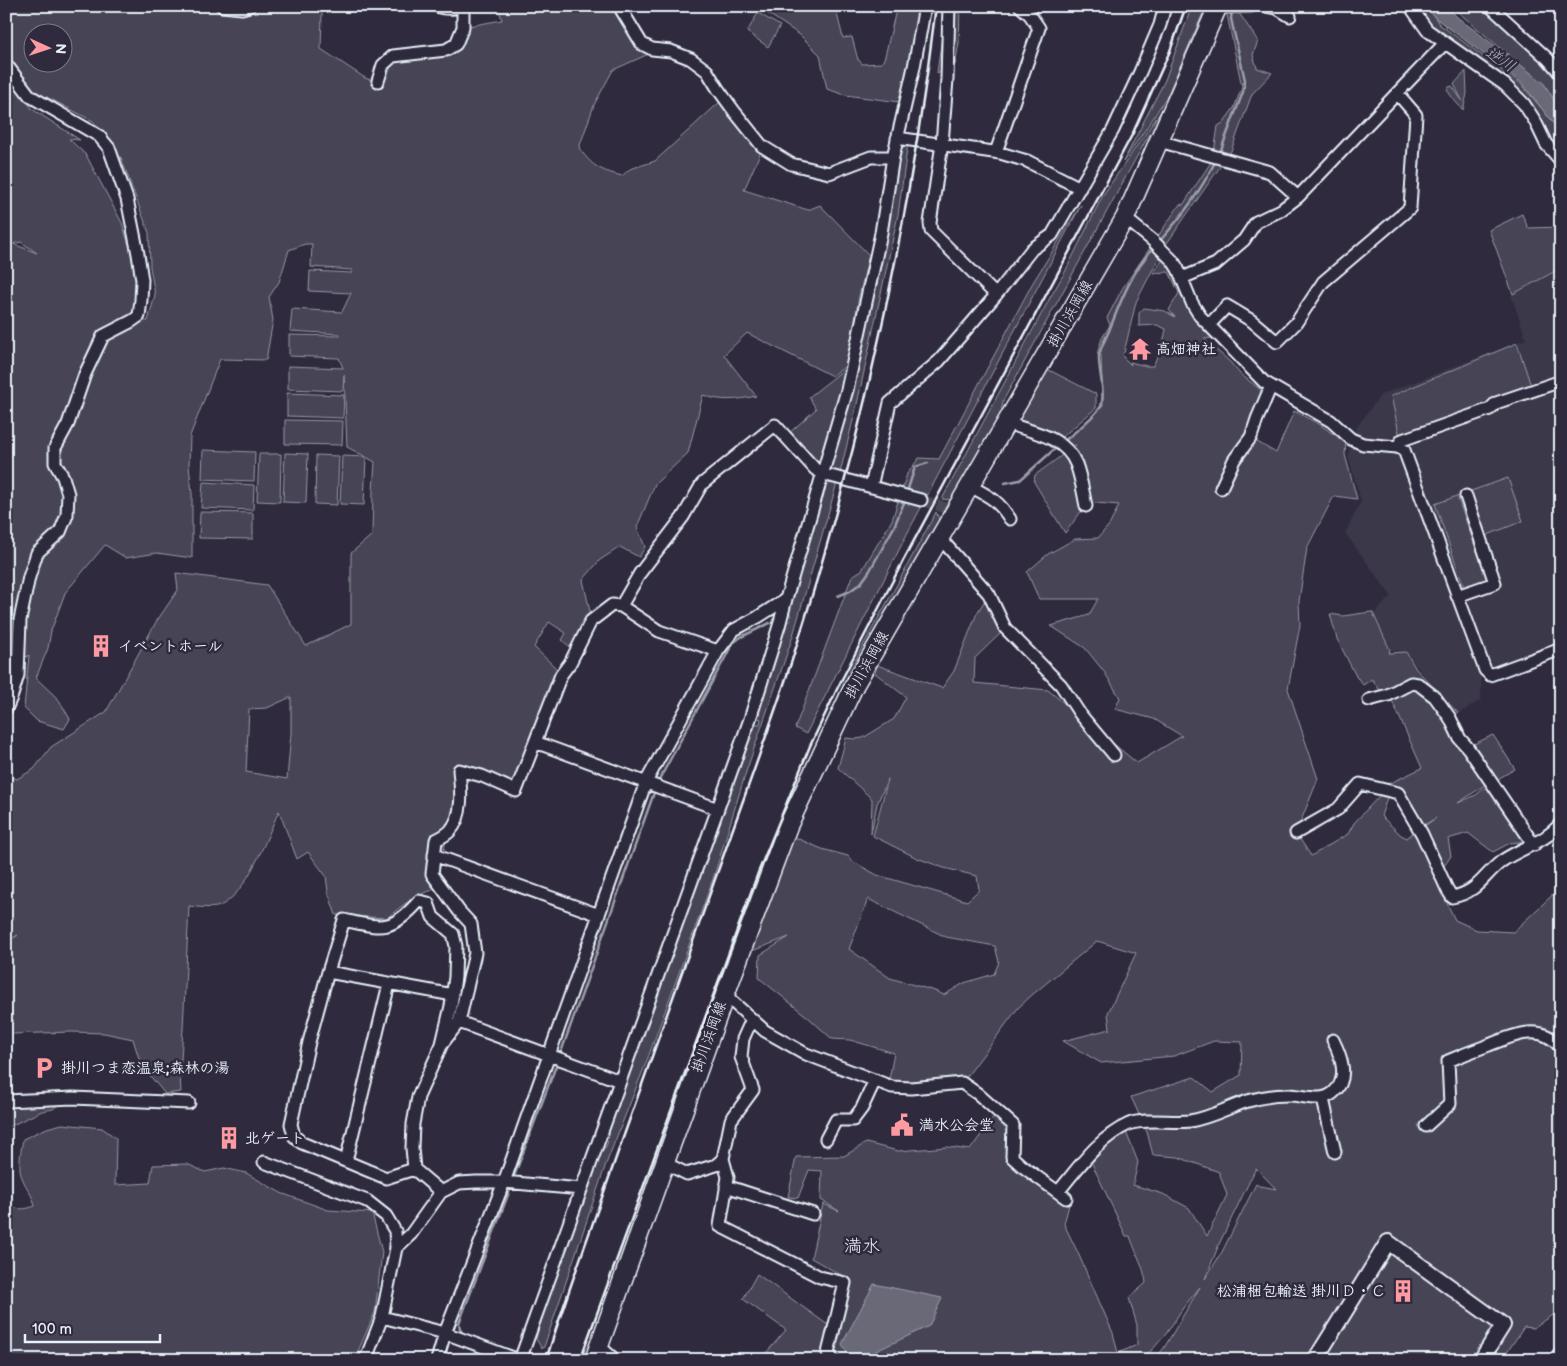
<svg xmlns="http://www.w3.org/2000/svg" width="1567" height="1366" font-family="'Balsamiq Sans','Klee One',sans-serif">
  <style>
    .built { fill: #3b3749 }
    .green { fill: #464455; stroke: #979aa6; fill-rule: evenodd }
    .water { fill: #696978; stroke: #9c9fab }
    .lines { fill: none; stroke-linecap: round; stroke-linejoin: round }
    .stream { stroke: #9c9fab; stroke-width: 2.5 }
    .minor-tunnel { stroke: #4b4859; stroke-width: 11; stroke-dasharray: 11 5.5; stroke-linecap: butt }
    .minor-casing { stroke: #e8f1f8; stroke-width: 15 }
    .tertiary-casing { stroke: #e8f1f8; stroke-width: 18 }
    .primary-casing { stroke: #e8f1f8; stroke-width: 21 }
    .minor { stroke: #2f2a3d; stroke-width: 11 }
    .tertiary { stroke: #2f2a3d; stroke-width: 14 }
    .primary { stroke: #2f2a3d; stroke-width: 18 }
    .rail { stroke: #e8f1f8; stroke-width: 2.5 }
    .labels { text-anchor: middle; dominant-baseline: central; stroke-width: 5; stroke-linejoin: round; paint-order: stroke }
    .street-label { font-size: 15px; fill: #e8f1f8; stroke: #2f2a3d }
    .poi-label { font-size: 15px; font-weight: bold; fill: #e8f1f8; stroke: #2f2a3d; text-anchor: start }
    .water-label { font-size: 16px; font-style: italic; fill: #afb4be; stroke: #2f2a3d }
    .quarter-label { font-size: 18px; fill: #e8f1f8; stroke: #2f2a3d }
  </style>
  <rect width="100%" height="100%" fill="#2f2a3d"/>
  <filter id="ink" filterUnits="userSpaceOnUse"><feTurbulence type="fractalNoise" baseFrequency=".02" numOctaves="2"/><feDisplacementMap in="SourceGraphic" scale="10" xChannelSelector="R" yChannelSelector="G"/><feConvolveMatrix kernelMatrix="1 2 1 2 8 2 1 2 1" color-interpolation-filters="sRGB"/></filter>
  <g filter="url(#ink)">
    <path class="built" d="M 1561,269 L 1561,655 L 1490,681 L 1481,675 L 1481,700 L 1456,715 L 1428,682 L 1406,652 L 1391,650 L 1373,615 L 1391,596 L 1345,533 L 1361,501 L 1348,456 L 1354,431 L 1380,395 L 1526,339 L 1511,295 Z"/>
    <path class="green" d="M 6,6 L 324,6 L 322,14 L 321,49 L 365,78 L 383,84 L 390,70 L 393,56 L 456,45 L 463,27 L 502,20 L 498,6 L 619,6 L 653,52 L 613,70 L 594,105 L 579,148 C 593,167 599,170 622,176 L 630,169 L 655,161 L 722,100 L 762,149 L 744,190 L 808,210 L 820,205 L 869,255 L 859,296 L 847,365 L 832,376 L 747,333 L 724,355 L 756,396 C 738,400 720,402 703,395 L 688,453 L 655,484 L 637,527 L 645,547 L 639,557 L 620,547 L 600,560 L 583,580 L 591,616 L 572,649 L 562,640 L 566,633 L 549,622 L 534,647 L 557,669 L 513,785 L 458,767 L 455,801 L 435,889 C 415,896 403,904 387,918 L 336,915 L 328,892 L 326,876 L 308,852 L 297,859 L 279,811 C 266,838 248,893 220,906 C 214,909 196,907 189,906 L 183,1029 L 180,1074 L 181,1092 L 165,1094 L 141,1065 L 133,1039 L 104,1033 L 71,1032 L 12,1034 L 6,1031 L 6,943 L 18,935 L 6,942 L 6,774 L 17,779 L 34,769 L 51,747 L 106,712 L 156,622 L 178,590 L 176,573 L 267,585 L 306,646 L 351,624 L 351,553 L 372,535 L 373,491 L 375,462 L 366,457 L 364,505 L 340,504 L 342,456 L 366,457 L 347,447 L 344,375 L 343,391 L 288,389 L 288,366 L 343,368 L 339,358 L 289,356 L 289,335 L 340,336 L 340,334 L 290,331 L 292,309 L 342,312 L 351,293 L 309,291 L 310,271 L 352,273 L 352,270 L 311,267 L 312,244 L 305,244 L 289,250 L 279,282 L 269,297 L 273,320 L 266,360 L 220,359 L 190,436 L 189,466 L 192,493 L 192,558 L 157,553 L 126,558 L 105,545 L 65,593 L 51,631 L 48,648 L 36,678 L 59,700 L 70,719 L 64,729 L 37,721 L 24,708 L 29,655 L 13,666 L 6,662 L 6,246 L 13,244 L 37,253 L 21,242 L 6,245 L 6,71 L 32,109 L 80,140 L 69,139 L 86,155 L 122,223 L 129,245 L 132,247 L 135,259 L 133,260 L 138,275 L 138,305 L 133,321 L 148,321 L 155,295 L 150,267 L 149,233 L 121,158 L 93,121 L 35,91 L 19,72 L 6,53 ZM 32,32 L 62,32 L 62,62 L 32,62 ZM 291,697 L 291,733 L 287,779 L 246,772 L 249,709 L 267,708 Z
      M 769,6 L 835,6 L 843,38 L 852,37 L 858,60 L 859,60 L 862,64 L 882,63 L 885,56 L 897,6 L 921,6 L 909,73 L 900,102 L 845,95 L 827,89 L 820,55 L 800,35 L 767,13 Z
      M 946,6 L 960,6 L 959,43 L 955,65 L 937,73 Z
      M 1192,6 L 1206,6 L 1168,94 L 1154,117 L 1123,162 L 1165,80 Z
      M 1414,6 L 1428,6 L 1439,24 L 1520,83 L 1543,110 L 1561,134 L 1561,159 L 1527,104 L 1432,29 Z
      M 1451,6 L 1481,6 L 1533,50 L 1561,83 L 1561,111 L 1545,86 Z
      M 1226,10 L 1239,13 L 1258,41 L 1253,55 L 1257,68 L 1272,73 L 1252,94 L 1231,151 L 1165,246 L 1136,302 L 1123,357 L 1131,365 L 1130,362 L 1146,366 L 1153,366 L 1163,343 L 1166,329 L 1157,325 L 1139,326 L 1139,313 L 1144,308 L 1165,311 L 1175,317 L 1169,310 L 1179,293 L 1169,272 L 1153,273 L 1164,258 L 1172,270 L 1190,312 L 1203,324 L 1212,338 L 1204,339 L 1230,362 L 1240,374 L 1261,390 L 1262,423 L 1254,440 L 1276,453 L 1294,411 L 1321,425 L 1330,432 L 1346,441 L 1345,455 L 1357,499 L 1334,496 L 1307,548 L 1299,601 L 1300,625 L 1288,689 L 1318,779 L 1296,833 L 1311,856 L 1348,834 L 1354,823 L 1383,792 L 1388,795 L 1381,816 L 1401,835 L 1407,838 L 1417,829 L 1443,895 L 1455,920 L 1477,930 L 1513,932 L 1561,887 L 1561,1310 L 1533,1328 L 1524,1327 L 1502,1360 L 1154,1360 L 1164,1348 L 1200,1287 L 1183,1308 L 1166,1334 L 1152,1350 L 1139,1360 L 1009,1360 L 1007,1359 L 1007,1360 L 760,1360 L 786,1330 L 743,1299 L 757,1274 L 832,1328 L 848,1279 L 811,1258 L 823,1204 L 839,1211 L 821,1200 L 822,1171 L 809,1170 L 798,1198 L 788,1197 L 796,1157 L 844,1156 L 866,1143 L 898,1151 L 948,1147 L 970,1150 L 998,1111 L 1013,1125 L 1012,1157 L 1070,1201 L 1064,1224 L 1078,1253 L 1113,1333 L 1118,1353 L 1137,1345 L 1137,1325 L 1129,1298 L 1146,1283 C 1144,1266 1135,1252 1130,1236 L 1126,1236 L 1088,1155 L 1124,1127 L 1138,1162 L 1133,1185 L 1163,1194 L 1189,1208 L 1207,1236 L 1227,1195 L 1219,1172 L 1178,1157 L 1153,1155 L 1147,1132 L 1131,1097 L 1194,1077 L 1213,1092 L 1241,1075 L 1242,1042 L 1214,1041 L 1174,1056 L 1101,1063 L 1063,1041 L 1110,1029 L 1108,1013 L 1136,953 L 1097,941 L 1032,995 L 1018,1008 L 962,1083 L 888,1085 L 894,1053 L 850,1040 L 832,1039 L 809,1018 L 759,978 L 760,955 L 789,937 L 752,951 L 750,949 L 794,837 L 822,849 L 848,856 L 852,861 L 877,875 L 967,901 L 979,890 L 977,876 L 944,868 L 917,858 L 873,836 L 888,779 L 877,804 L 871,834 L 872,799 L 838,768 L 846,738 L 855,739 L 863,738 L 894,719 L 906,697 L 875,673 L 877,665 L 942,688 L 954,671 L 977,613 L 989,594 L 1002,632 L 975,658 L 974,683 L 1048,690 L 1137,763 L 1182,736 L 1154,719 L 1115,709 L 1120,698 L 1105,673 L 1085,648 L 1051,626 L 1089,615 L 1098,599 L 1039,599 L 1027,572 L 1048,554 L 1075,539 L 1098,538 L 1110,524 L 1119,505 L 1096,503 L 1086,505 L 1065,533 L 1034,482 L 1035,475 L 1076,445 L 1068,448 L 1063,444 L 1103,405 L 1101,355 L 1097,354 L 1102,338 L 1110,325 L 1107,318 L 1122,289 L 1180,204 L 1183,205 L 1213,159 L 1218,126 L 1223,123 L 1234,108 L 1242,87 ZM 868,899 L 946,937 L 995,946 L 999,962 L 994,974 L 964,983 L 944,995 L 935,991 L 890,978 L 849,949 ZM 1256,1168 L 1276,1189 L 1261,1186 L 1261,1187 L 1256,1184 L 1222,1252 L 1205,1279 L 1220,1242 Z
      M 758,13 L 780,26 L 768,47 L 747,32 Z
      M 1466,71 L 1467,94 L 1463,110 L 1454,100 L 1447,90 L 1449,87 L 1452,86 L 1463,102 L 1454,84 Z
      M 1163,108 L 1156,126 L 1146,140 L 1003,401 L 1000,420 L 953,500 L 942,499 L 1051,296 L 1065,272 L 1103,195 Z
      M 908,142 L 898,215 L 857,404 L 841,469 L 792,639 L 747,769 L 713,879 L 646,1063 L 606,1164 L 544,1347 L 542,1349 L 536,1339 L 544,1306 L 600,1147 L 605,1148 L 608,1142 L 603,1139 L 752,724 L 760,724 L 761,719 L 755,717 L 784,625 L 791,620 L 788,604 L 826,485 L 832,483 L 835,473 L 830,465 L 848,409 L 900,144 Z
      M 1081,205 L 907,534 L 806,734 L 795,728 L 852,576 L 862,570 L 892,520 L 907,474 L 919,458 L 939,459 L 1032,284 Z
      M 1522,214 L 1528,228 L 1561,227 L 1561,268 L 1513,294 L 1489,230 Z
      M 1517,343 L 1532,389 L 1401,442 L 1391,396 Z
      M 847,367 L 818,466 L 787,435 L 816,409 L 809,397 Z
      M 1045,368 L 1096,394 L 1096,408 L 1061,438 L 1054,439 L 1013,421 Z
      M 287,393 L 344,395 L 343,418 L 287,416 Z
      M 285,420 L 343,421 L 342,445 L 285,444 Z
      M 203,450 L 255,452 L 254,481 L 202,479 Z
      M 285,453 L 308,454 L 306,503 L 283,502 Z
      M 259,454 L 281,454 L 280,502 L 257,501 Z
      M 316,455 L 339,456 L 337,505 L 315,504 Z
      M 1508,478 L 1523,521 L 1485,536 L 1471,491 Z
      M 203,482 L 254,485 L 253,510 L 201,508 Z
      M 1457,496 L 1486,576 L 1485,581 L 1464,587 L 1435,504 Z
      M 200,512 L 253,513 L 253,539 L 199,538 Z
      M 936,512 L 940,521 L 824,732 C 841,682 868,636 894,590 C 908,564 922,538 936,512 Z
      M 1371,612 L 1373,613 L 1390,650 L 1389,653 L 1406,652 L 1416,669 L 1458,713 L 1452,718 L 1411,680 L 1383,695 L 1372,679 L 1363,685 L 1359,679 L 1357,678 L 1337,639 L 1330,614 L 1343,616 Z
      M 1414,687 L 1442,711 L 1461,749 L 1485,785 L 1458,803 L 1476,795 L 1489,784 L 1527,841 L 1510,843 L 1493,852 L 1468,833 L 1448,839 L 1451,856 L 1442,869 L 1420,829 L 1436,818 L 1419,828 L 1386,785 L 1422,768 L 1391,698 Z
      M 1493,735 L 1515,769 L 1496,780 L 1472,745 Z
      M 6,1101 L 59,1104 L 53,1109 L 42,1111 L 6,1128 Z
      M 62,1124 L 102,1128 L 116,1138 L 115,1185 L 150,1183 L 153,1165 L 187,1164 L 205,1172 L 224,1168 L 246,1173 L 281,1193 L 328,1210 L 372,1213 L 382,1252 L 375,1312 L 356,1356 L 353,1360 L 6,1360 L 6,1201 C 14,1211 24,1210 35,1206 C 33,1196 27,1189 23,1180 C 17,1169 21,1151 23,1139 L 47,1128 Z"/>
    <path class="water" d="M 1428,6 L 1447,6 L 1457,17 L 1543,82 L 1561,111 L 1561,133 L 1521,82 L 1434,17 Z
      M 874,1284 L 942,1298 L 929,1326 L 857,1360 L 851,1360 L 842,1344 Z"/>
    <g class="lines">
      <path class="stream" d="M 1219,155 L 1243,92 L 1245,80 L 1231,19 L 1232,9
        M 1158,243 C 1183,215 1199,194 1216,160
        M 1062,443 C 1072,434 1095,417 1101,406 C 1106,393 1098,369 1099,356 C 1100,348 1106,338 1109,331 C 1121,300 1132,271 1154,247
        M 1005,483 L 1020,480 L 1058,446
        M 907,492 L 915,467 L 928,463
        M 838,596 L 850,591 L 861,583 L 869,572 L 894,527 L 905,500
        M 658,782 L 733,643 L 741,637 L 770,623
        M 560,1055 L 655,790
        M 513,1179 L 557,1063
        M 464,1336 L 460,1329 L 459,1323 L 511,1187
        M 526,1356 L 536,1360"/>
      <path class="minor-tunnel" d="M 921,500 L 949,509"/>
      <defs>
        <path id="minor" d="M 222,6 L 242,8 L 249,6
          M 437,6 C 443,9 454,9 461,6
          M 619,6 L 642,44 L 652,49 L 671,51 L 691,59 L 707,71 L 718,89 L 734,111 L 762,146 L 791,164 L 829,173 L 871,157 L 893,157
          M 949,6 L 947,79 L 942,144 L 930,223 L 931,231 L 996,295
          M 1266,6 L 1277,8 L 1290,16
          M 1410,6 L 1427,30 L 1505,85 L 1524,104 L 1535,121 L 1546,144 L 1561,161
          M 1490,6 L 1548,59 L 1561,74
          M 1218,7 L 1251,6
          M 6,64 L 30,96 L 99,136 L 109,148 L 127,199 L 138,254 L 142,280 L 141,300 L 139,316 L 132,321 L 103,336 L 85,374 L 68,424 L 55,448 L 55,463 L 63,477 L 68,494 L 67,515 L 60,532 L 37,553 L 29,577 L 20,620 L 18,675 L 12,695 L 6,709
          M 378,81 L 383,65 L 393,56 L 446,50 L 456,44 L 463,27 L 463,6
          M 897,138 L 1000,153 L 1027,161 L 1080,188
          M 1159,141 L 1270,172 L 1298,197
          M 996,152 L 1039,28 L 1030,15 L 1020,6
          M 1125,218 L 1152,240 L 1173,261 L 1178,269 L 1192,303 L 1200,316 L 1264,382 L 1331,421 L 1351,439 L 1363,444 L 1397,447 L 1404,450 L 1485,670 L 1490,675 L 1561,649
          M 1182,278 L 1216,264 L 1244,240 L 1256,222 L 1281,210 L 1298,197 L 1445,43
          M 1209,325 L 1227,306 L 1252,321 L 1277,342 L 1296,323 L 1323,282 L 1410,208 L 1416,115 L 1397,93
          M 1007,423 C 1031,432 1065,436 1076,464 C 1081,477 1083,492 1086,506
          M 1397,447 L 1402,440 L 1490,409 L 1496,403 L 1561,381
          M 970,486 C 989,496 998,500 1010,519
          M 871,487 L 890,403 L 939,361 L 996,295 L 1032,249 L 1052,235 L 1113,130 L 1140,72 L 1160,25 L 1165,6
          M 1221,488 L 1234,460 L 1251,437 L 1257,419 L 1271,386
          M 940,538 L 989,594 L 1005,628 L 1061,685 L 1080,714 L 1114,755
          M 1457,596 L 1495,583 L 1466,496
          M 621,606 L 640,573 L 683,517 L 702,484 L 775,425 L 815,469 L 823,474 L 921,500
          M 1369,700 L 1388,695 L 1411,683 L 1418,684 L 1435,697 L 1450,718 L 1460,739 L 1468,748 L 1534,845
          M 535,742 L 718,809
          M 1296,833 L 1338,809 L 1360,784 L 1398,793 L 1422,834 L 1447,889 L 1452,897 C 1479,892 1483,875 1502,861 C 1521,848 1546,842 1561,823
          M 434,855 L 599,915
          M 328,972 L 344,920 C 381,928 391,933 419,901 L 428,903 L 433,917 L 453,934 L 456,946 L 455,977 L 451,1006 L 442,1044 L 418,1097 L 413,1124 L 412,1148 L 414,1169 L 441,1192
          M 725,995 L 765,1031 L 806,1054 L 892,1087 L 911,1088 L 962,1083 L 978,1094 L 1013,1125 L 1012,1157 L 1022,1166 L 1066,1198
          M 459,1022 L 620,1081
          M 442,1044 L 459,1022 L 475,953 L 471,924 L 459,911 L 432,874 L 436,840 C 440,838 446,835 450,831 C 464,816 461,789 459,770 L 482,776 L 516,791 L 561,675 L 570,663 L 591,621 L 612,605 L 621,606 L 659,631 L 718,651
          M 1323,1099 L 1335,1152
          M 6,1101 L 73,1098 L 189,1103
          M 1426,1126 L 1450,1104 L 1448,1061 C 1462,1055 1475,1050 1489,1045 C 1513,1035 1542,1022 1561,1048
          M 826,1139 L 836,1120 L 853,1120 L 862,1108 L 875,1080
          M 723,1159 L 728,1177 L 720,1226 L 820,1277 L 845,1283 L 828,1353 L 833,1360
          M 346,1161 L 389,984
          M 264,1162 L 367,1201 L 386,1216 L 395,1231 L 396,1248 L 382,1317 L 367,1356 L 363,1360
          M 665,1163 L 687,1174 L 716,1165 L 723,1159 L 731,1120 L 753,1090 L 741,1057 L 743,1039 L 752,1019
          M 414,1169 L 386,1178 L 302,1143 L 294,1136 L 291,1124 L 309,1042 L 328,972 L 453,995
          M 726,1186 L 813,1214
          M 1058,1192 C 1079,1167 1098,1138 1129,1124 C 1144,1118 1173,1123 1190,1121 C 1210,1118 1229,1107 1248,1101 C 1261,1097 1275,1095 1289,1095 C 1303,1095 1321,1103 1333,1093 C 1350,1079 1341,1056 1333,1040
          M 396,1248 L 411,1234 L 441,1192 L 459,1183 L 476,1182 L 504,1182 L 581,1189
          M 382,1317 L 445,1333 L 504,1182 L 646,782 L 718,651 L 734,630 L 758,617 L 786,599 L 847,390 L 881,233 L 893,157 L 914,67 L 925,6
          M 599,1346 L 615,1360
          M 437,1360 L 445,1333 L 519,1360
          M 520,1360 L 750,719 L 779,626 L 786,599
          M 886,1360 L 887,1359"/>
        <path id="tertiary" d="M 1315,1360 L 1388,1242 L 1503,1325 L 1481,1360
          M 1556,1360 L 1561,1354"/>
        <path id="primary" d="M 594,1360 L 725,995 L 788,826 L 855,684 L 1125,218 L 1218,6"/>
      </defs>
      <use href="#minor" class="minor-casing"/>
      <use href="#tertiary" class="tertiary-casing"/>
      <use href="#primary" class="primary-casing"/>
      <use href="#minor" class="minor"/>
      <use href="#tertiary" class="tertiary"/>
      <use href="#primary" class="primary"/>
      <path class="rail" d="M 546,1360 C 568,1290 594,1221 618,1152 C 654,1052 689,951 725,851 C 748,786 772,722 793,657 C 861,445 909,227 936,6
        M 580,1360 L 758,873 L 810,746 L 839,685 L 903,561 L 1132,135 L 1170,51 L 1186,6"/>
    </g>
  </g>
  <defs>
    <symbol id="temple-bare" viewBox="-9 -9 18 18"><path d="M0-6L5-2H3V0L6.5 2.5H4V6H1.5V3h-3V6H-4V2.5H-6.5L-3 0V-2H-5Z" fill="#ff9aa2" stroke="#2f2a3d" stroke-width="2.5" paint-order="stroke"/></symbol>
    <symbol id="building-bare" viewBox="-9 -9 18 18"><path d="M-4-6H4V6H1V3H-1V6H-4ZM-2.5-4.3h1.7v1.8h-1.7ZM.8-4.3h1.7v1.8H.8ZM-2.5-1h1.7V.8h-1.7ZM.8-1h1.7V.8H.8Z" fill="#ff9aa2" stroke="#2f2a3d" stroke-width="2.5" paint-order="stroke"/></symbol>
    <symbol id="parking-bare" viewBox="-9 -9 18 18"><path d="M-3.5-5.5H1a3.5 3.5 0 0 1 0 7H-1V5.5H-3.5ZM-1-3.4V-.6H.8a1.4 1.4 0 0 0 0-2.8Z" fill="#ff9aa2" stroke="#2f2a3d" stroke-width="2.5" paint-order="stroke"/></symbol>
    <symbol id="civic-bare" viewBox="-9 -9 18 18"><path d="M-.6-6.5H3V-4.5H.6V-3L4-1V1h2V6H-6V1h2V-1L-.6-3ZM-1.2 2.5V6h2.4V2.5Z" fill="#ff9aa2" stroke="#2f2a3d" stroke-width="2.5" paint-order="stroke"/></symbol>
  </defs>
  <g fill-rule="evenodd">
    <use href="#temple-bare" x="1124" y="333" width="32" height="32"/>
    <use href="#building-bare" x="85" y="630" width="32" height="32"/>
    <use href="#parking-bare" x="28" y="1052" width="32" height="32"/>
    <use href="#civic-bare" x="886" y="1109" width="32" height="32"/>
    <use href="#building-bare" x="213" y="1122" width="32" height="32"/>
    <use href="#building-bare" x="1387" y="1275" width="32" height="32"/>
  </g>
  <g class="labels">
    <g class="street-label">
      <text transform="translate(1070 314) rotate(-60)">掛川浜岡線</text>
      <text transform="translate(867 665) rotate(-61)">掛川浜岡線</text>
      <text transform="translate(709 1037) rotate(-70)">掛川浜岡線</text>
    </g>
    <g class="poi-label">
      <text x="1156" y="349">高畑神社</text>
      <text x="118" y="646">イベントホール</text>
      <text x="61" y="1068">掛川つま恋温泉;森林の湯</text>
      <text x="919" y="1125">満水公会堂</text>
      <text x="245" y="1138">北ゲート</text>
      <text x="1386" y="1291" text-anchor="end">松浦梱包輸送 掛川Ｄ・Ｃ</text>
    </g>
    <g class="water-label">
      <text transform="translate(1500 60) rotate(33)">逆川</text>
    </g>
    <g class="quarter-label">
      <text x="862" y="1246">満水</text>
    </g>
  </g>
  <rect width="1567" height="1366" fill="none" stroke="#2f2a3d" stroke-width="25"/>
  <rect x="12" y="12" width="1542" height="1341" fill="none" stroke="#e8f1f8" stroke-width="2" filter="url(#ink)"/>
  <g transform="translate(48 48) rotate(93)"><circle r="24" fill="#2f2a3d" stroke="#797a88"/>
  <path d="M0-4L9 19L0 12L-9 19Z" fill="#ff9aa2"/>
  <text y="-8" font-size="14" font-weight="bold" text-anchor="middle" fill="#e8f1f8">N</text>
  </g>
  <path d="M25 1334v8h135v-8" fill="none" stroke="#e8f1f8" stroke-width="2.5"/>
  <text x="32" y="1334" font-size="15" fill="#e8f1f8" stroke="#2f2a3d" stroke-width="4" paint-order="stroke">100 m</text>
</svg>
